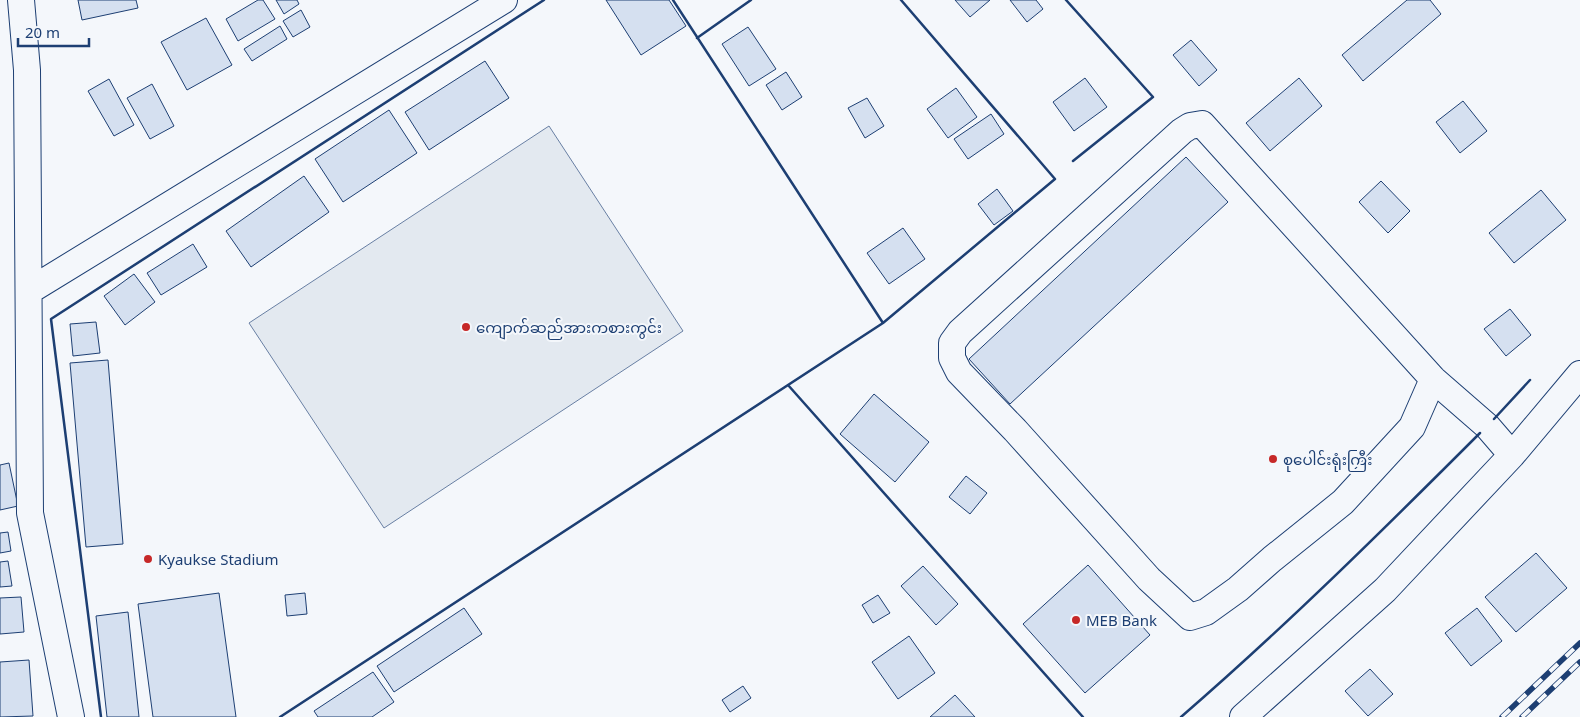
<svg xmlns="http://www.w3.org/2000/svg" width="1580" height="717" font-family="'Noto Sans','Noto Sans Myanmar',sans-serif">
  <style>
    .green { fill: #e3e9f0; stroke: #687fa3 }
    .building { fill: #d5e0f0; stroke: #1d3f73 }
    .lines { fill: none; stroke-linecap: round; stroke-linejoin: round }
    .minor-casing { stroke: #1d3f73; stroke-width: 28 }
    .minor { stroke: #f4f7fb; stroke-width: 26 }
    .rail-casing { stroke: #1d3f73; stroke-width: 5.5 }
    .rail { stroke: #f4f7fb; stroke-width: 4; stroke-dasharray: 11; stroke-linecap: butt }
    .wall { stroke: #1d3f73; stroke-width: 2.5 }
    .poi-dot { fill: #c62828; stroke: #f4f7fb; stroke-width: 2 }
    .labels { text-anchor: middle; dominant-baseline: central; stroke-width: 4; stroke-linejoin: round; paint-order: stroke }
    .poi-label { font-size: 15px; fill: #1d3f73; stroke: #f4f7fb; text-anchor: start }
  </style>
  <rect width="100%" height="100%" fill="#f4f7fb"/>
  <path class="green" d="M 549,126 L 683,331 L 384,528 L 249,323 Z"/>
  <path class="building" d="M 78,0 L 136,0 L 138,8 L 82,20 Z
    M 258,0 L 263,0 L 275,19 L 238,41 L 226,19 Z
    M 276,0 L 297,0 L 299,4 L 284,14 Z
    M 606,0 L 669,0 L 686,26 L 641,55 Z
    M 955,0 L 990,0 L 970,17 Z
    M 1010,0 L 1036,0 L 1043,9 L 1027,22 Z
    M 1407,0 L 1430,0 L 1441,14 L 1363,81 L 1342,55 Z
    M 301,10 L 310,27 L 293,37 L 283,21 Z
    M 206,18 L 232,65 L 187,90 L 161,42 Z
    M 280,26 L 287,39 L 252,61 L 244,49 Z
    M 748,27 L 776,69 L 749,86 L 722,44 Z
    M 1191,40 L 1217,70 L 1199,86 L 1173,55 Z
    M 485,61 L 509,98 L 429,150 L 405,112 Z
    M 786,72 L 802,97 L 782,110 L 766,85 Z
    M 1085,78 L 1107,107 L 1074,131 L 1053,102 Z
    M 1299,78 L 1322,106 L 1270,151 L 1246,123 Z
    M 109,79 L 134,125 L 114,136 L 88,91 Z
    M 152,84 L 174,126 L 150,139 L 127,98 Z
    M 956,88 L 977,117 L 948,138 L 927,109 Z
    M 867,98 L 884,126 L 865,138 L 848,108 Z
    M 1463,101 L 1487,131 L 1460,153 L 1436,122 Z
    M 389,110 L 417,153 L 343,202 L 315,159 Z
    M 991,114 L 1004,134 L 968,159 L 954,139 Z
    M 1186,157 L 1228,202 L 1010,404 L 969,359 Z
    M 304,176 L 329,212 L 251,267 L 226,231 Z
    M 1381,181 L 1410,211 L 1388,233 L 1359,202 Z
    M 997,189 L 1013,211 L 994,225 L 978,204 Z
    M 1541,190 L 1566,220 L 1514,263 L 1489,233 Z
    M 903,228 L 925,259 L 889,284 L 867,253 Z
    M 193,244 L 207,267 L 161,295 L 147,273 Z
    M 134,274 L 155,302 L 125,325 L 104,296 Z
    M 1510,309 L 1531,335 L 1506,356 L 1484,329 Z
    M 96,322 L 100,353 L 73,356 L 70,324 Z
    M 108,360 L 123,544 L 86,547 L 70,363 Z
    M 874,394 L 929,442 L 895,482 L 840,434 Z
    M 9,463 L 18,506 L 0,510 L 0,465 Z
    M 966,476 L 987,493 L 970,514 L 949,497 Z
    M 8,532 L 11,551 L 0,553 L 0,533 Z
    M 1536,553 L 1567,588 L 1516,632 L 1485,597 Z
    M 8,561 L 12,586 L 0,587 L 0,562 Z
    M 1088,565 L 1150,635 L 1085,693 L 1023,624 Z
    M 923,566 L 958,604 L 936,625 L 901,586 Z
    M 219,593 L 236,717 L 153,717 L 138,604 Z
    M 305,593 L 307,614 L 287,616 L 285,595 Z
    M 878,595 L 890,613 L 873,623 L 862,605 Z
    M 21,597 L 24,632 L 0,634 L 0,598 Z
    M 464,608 L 482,634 L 394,692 L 377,666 Z
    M 1477,608 L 1502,641 L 1471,666 L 1445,633 Z
    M 128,612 L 139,717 L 107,717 L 96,616 Z
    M 909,636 L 935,673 L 898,699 L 872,662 Z
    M 29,660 L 33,716 L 0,717 L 0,662 Z
    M 1370,669 L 1393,694 L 1368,716 L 1345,691 Z
    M 373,672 L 394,702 L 372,717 L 318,717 L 314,711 Z
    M 743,686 L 751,698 L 730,712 L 722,700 Z
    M 955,695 L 975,717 L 930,717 Z"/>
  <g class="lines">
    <defs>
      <path id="minor" d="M 21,0 L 27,70 L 30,513 L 71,717
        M 29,291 L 504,0
        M 1433,379 L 1412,427 L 1343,502 L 1272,559 L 1238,589 L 1206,612 L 1190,617 L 1149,579 L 1015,430 L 959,372 L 952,358 L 952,343 L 960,332 L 1182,131 L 1190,126 L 1202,124 L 1433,379 L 1487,426 L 1512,455
        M 1243,717 L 1385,590 L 1512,455 L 1580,374"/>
    </defs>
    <use href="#minor" class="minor-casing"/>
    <use href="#minor" class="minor"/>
    <defs>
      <path id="rail" d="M 1502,717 L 1580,643
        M 1522,717 L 1580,662"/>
    </defs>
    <use href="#rail" class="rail-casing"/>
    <use href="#rail" class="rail"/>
    <path class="wall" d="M 673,0 L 883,323
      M 1066,0 L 1153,97 L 1073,161
      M 697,38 L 751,0
      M 788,385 L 1083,717
      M 1494,419 L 1530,380
      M 101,717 L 51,319 L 544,0
      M 280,717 L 883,323 L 1055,179 L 901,0
      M 1181,717 C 1285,627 1383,530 1480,433"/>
  </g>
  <g class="poi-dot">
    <circle cx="466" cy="327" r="5"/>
    <circle cx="1273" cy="459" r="5"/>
    <circle cx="148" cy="559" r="5"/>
    <circle cx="1076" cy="620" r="5"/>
  </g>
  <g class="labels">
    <g class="poi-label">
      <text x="476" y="327">ကျောက်ဆည်အားကစားကွင်း</text>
      <text x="1283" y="459">စုပေါင်းရုံးကြီး</text>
      <text x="158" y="559">Kyaukse Stadium</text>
      <text x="1086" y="620">MEB Bank</text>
    </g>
  </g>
  <path d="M18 38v8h71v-8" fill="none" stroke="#1d3f73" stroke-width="2.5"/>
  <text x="25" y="38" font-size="15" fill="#1d3f73" stroke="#f4f7fb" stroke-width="4" paint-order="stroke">20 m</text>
</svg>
